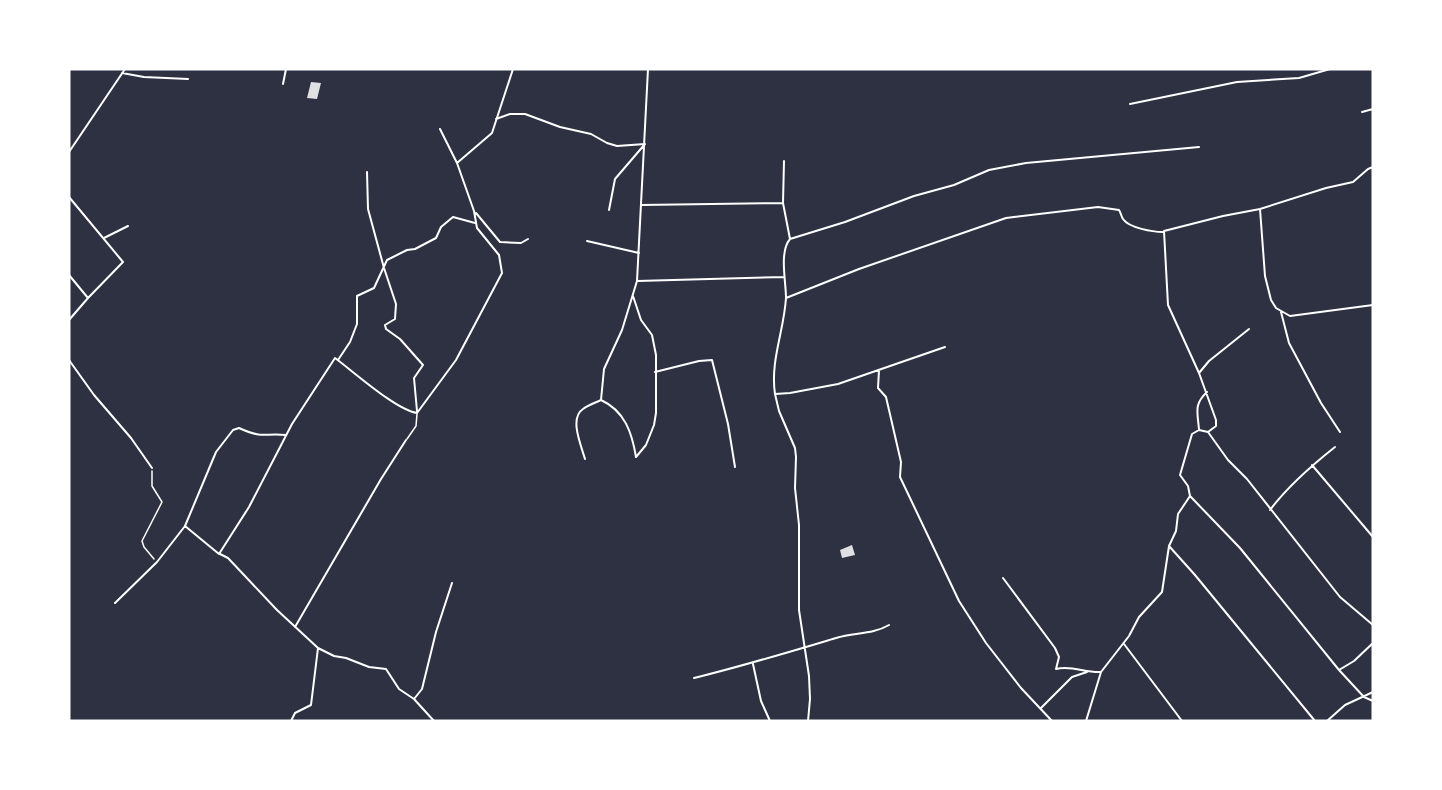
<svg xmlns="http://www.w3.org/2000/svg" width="1442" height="790" font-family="'Open Sans',sans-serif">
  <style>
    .building { fill: #e0e0e3 }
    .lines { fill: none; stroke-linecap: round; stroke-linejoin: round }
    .path { stroke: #fff; stroke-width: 1.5 }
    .service { stroke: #fff; stroke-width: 1.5 }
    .minor { stroke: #fff; stroke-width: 2 }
  </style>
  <rect width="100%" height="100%" fill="#2d3142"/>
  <path class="building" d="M 311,82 L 321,83 L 317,99 L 307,98 Z
    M 852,545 L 855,555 L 842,558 L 840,550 Z"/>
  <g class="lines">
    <path class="path" d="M 152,471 L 152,486 L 162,502 L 142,541 L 144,547 L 154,559"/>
    <path class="service" d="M 407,439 L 416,426 L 417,414"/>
    <path class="minor" d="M 122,73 L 144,77 L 188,79
      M 283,84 L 286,69
      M 1130,104 L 1237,82 L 1299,78 L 1330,69
      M 1362,112 L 1373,109
      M 496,119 L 510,114 L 525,114 L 560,127 L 591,134 L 607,143 L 617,146 L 645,144 L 615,179 L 609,210
      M 69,152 L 125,69
      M 784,161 L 783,203 L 790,239
      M 457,163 L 492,133 L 513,69
      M 367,172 L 368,209 L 384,268 L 396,304 L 395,319 L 385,325 L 386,329 L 400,339 L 423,365 L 414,378 L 417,411
      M 69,197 L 123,262 L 88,298
      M 641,205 L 783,203
      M 1260,209 L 1265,276 L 1271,300 L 1276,308 L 1290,316 L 1373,305
      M 476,213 L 500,242 L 521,243 L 528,239
      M 104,238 L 128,226
      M 587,241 L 639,253
      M 69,275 L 88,298 L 69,320
      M 637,281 L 784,277
      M 633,296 L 641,320 L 652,335 L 656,355 L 656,413 L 654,425 L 646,445 L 636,457
      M 786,298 L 859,269 L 1006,218 L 1098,207 L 1119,210 C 1121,213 1121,216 1123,219 C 1129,228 1153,232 1163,232
      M 1281,312 L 1289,343 L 1321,403 L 1340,432
      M 945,347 L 838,384 L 790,393 L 775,394 C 770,361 784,331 786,298 C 786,281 779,252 790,239 L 845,222 L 914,196 L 954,185 L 989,170 L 1026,163 L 1199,147
      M 69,360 L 94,395 L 131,438 L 152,468
      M 338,360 L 350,342 L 357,324 L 357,296 L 374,288 L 387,260 L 407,250 L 415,249 L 436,238 L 441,227 L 453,217 L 475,223
      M 879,370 L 878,388 L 886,397 L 901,462 L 900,477 L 959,601 L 986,643 L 1021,688 L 1052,721
      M 655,372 L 699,361 L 712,360 L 728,424 L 735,467
      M 1199,373 L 1209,361 L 1249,329
      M 775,394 L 779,411 L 795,448 L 796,457 L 795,488 L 799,525 L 799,610 L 809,676 L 810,699 L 808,721
      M 601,400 L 604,369 L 622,330 L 637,281 L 648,69
      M 1199,430 C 1198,413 1193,405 1207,392
      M 1208,432 L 1216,426 L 1216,420 L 1199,373 L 1168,305 L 1164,231 L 1223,216 L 1260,209 L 1326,188 L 1353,182 L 1368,169 L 1373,167
      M 585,459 C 581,445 569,418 583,409 C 588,405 595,403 601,400 C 625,411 632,433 636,457
      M 1312,465 L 1373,537
      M 1190,496 L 1240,548 L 1339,670 L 1364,697 L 1373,701
      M 1270,510 C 1288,486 1311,466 1335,447
      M 185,526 L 219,554 L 249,507 L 292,424 L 335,358 C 354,372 396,410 417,413 L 456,360 L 502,273 L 499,255 L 477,228 L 474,211 L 457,163 L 440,129
      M 1169,546 L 1195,575 L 1315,721
      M 220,554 L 228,558 L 277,610 L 318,648 L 334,656 L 346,658 L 369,667 L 386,669 L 399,689 L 414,699
      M 1003,578 L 1055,648 L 1059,657 L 1056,669 C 1072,665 1085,673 1101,672
      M 115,603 L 157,562 L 185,526 L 216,452 L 233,430 L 239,428 C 263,439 263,433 286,435
      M 295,627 L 381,479 L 406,440
      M 1124,644 L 1182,721
      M 753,664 L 761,701 L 770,721
      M 1339,670 L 1354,661 L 1373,643
      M 694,678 C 743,666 789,652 836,638 C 854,632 872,635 889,625
      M 1041,708 L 1072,677 L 1087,672
      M 291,721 L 295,713 L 311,705 L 318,648
      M 434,721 L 414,699 L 422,689 L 436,632 L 452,583
      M 1086,721 L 1101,672 L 1129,636 L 1139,617 L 1162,592 L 1169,546 L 1176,531 L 1178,514 L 1190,496 L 1188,486 L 1180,475 L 1192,434 L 1199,430 L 1208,432 L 1228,460 L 1247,479 L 1340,597 L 1373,625
      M 1327,721 L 1345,705 L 1373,692"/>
  </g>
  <rect width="1442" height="790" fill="none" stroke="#ffffff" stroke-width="141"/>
</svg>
